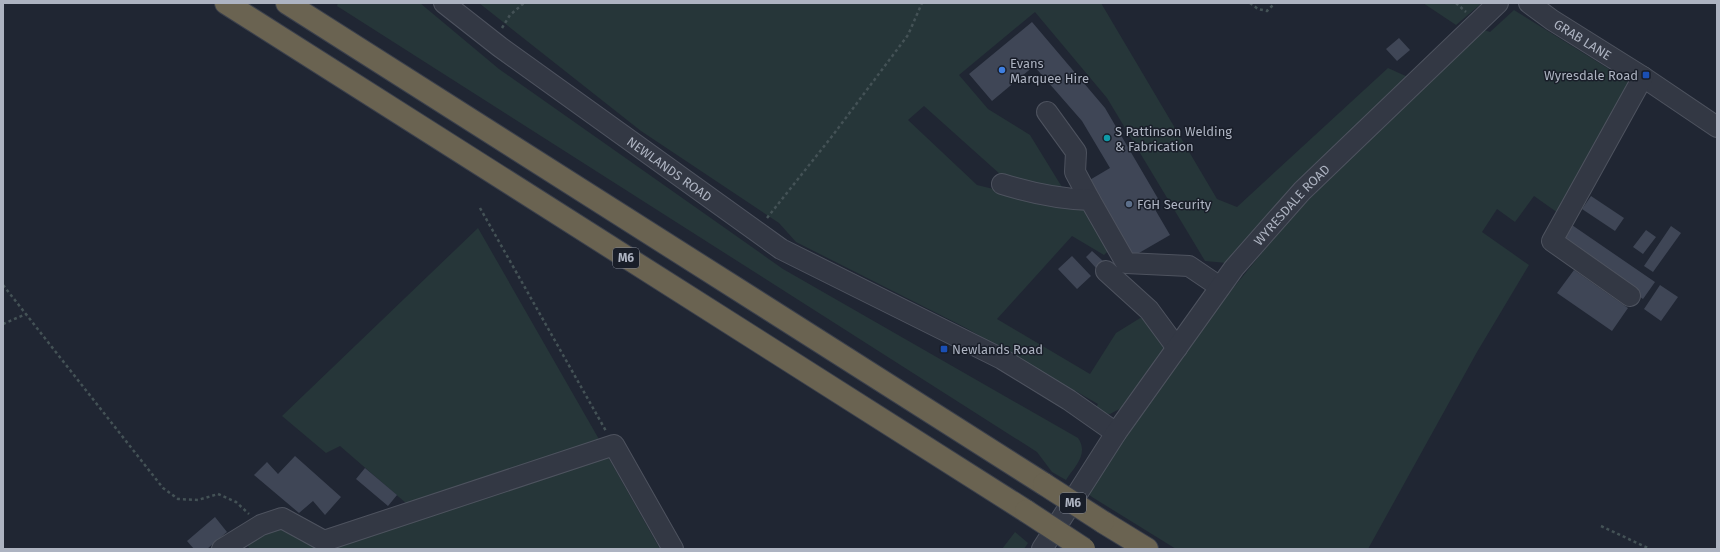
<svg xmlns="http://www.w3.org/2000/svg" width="1720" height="552" font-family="'Fira Sans',sans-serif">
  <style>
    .green { fill: #263639 }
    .building { fill: #3f4656 }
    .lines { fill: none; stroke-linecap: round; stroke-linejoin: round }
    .minor-casing { stroke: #4e535f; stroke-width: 22 }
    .highway-casing { stroke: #3b404c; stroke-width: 24 }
    .path { stroke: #445256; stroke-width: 2.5; stroke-dasharray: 3 3; stroke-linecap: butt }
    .minor { stroke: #333844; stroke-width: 20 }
    .highway { stroke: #6a6351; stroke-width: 22 }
    .highway-bridge-casing { stroke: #3b404c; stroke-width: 24; stroke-linecap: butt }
    .highway-bridge { stroke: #6a6351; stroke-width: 22 }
    .shop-dot { fill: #3f7fe0; stroke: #191e29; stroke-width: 1.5 }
    .transit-dot { fill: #1a4fb4; stroke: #191e29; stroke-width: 1.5 }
    .culture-dot { fill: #0f9aa8; stroke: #191e29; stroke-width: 1.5 }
    .service-dot { fill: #5c6f8a; stroke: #191e29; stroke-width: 1.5 }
    .labels { text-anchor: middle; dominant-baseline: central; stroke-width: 3; stroke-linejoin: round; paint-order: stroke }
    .shield { fill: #191e29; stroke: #818693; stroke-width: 1 }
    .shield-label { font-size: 12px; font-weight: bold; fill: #adb3c1 }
    .street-label { font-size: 13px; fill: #adb3c1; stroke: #191e29 }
    .poi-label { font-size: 13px; fill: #adb3c1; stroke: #191e29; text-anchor: start }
  </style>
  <rect width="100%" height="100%" fill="#202633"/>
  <path class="green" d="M 338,3 L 420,3 L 499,69 L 783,269 L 1078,438 C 1089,454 1075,466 1066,480 L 1052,472 L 1037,452 L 337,6 Z
    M 479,3 L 1101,3 L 1217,199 L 1237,207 L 1388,68 L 1410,78 L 1227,263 L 1205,261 L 1107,98 L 1035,12 L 959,75 L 988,109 L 1030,135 L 1065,192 L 1001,175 L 924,106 L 908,120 L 977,185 L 1063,206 L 1084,210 L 1108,251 L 1104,255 L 1072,236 L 997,319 L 1090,374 L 1116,333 L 1145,315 L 1168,349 L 1127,405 L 1110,414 L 1101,413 L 1095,409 L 1098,404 L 966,328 L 796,242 L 779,223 L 641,131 Z
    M 1423,3 L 1482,3 L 1456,25 Z
    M 1514,10 L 1633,84 L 1558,213 L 1534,196 L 1515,222 L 1497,209 L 1482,232 L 1529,265 L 1477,352 L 1368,549 L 1176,549 L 1092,497 L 1087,493 L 1189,342 L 1288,221 L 1352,155 L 1481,29 L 1490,32 Z
    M 478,228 L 600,441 L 407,504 L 340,446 L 326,453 L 282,416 Z
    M 607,455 L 660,549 L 326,549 Z
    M 282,526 L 323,549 L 250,549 L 246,543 Z
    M 1015,532 L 1028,543 L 1024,549 L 1002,549 Z"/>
  <path class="building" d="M 1032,22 L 1105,108 L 1160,202 L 1153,206 L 1170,235 L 1132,257 L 1088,181 L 1110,168 L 1082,121 L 1034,66 L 992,101 L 969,74 Z
    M 1399,38 L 1410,50 L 1397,61 L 1386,49 Z
    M 1591,196 L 1624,218 L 1615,231 L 1582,209 Z
    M 1569,223 L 1655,282 L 1643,299 L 1557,240 Z
    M 1671,226 L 1681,233 L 1653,272 L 1644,266 Z
    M 1646,230 L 1656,237 L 1643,254 L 1633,247 Z
    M 1092,251 L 1103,261 L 1096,268 L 1086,257 Z
    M 1072,256 L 1091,276 L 1077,289 L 1058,269 Z
    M 1574,270 L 1628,308 L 1612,331 L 1557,293 Z
    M 1660,285 L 1678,297 L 1661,321 L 1644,309 Z
    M 295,456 L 341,497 L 325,515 L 313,501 L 299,513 L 254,475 L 267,462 L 278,474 Z
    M 365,468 L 397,495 L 388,506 L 356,479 Z
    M 215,517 L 227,532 L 207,549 L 194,549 L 187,541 Z"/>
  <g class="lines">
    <defs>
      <g id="minor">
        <path id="s1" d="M 444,3 L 500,47 L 781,249 L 1002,359 L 1069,400 L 1116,433"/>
        <path id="s2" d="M 1529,3 L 1552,20 L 1643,77 L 1717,127"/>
        <path d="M 1047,112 L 1076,152 L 1075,172 L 1090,200"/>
        <path d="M 1002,184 C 1031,193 1059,199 1090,200 L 1126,263 L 1189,266 L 1220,287"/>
        <path d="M 1106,271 L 1149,310 L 1177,348"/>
        <path d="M 1630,296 L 1552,241 L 1643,77"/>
        <path d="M 222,549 L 261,525 L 282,518 L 324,541 L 614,445 L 673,549"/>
        <path id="s3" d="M 1042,549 L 1116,433 L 1234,268 L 1302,191 L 1498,3"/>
      </g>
      <path id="highway" d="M 226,3 L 1026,511
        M 287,3 L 1044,484
        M 1103,522 L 1147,549"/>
    </defs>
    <use href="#minor" class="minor-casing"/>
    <use href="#highway" class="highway-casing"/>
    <path class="path" d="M 1250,3 L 1258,9 L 1267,11 L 1275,3
      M 1456,3 L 1466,12
      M 502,28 L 510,15 L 524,3
      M 480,208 L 606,431
      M 767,218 L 833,135 L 908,35 L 922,3
      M 3,285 L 163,488 L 178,499 L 198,500 L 218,494 L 236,502 L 249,514
      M 3,324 L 26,314
      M 1601,526 L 1650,549"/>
    <use href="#minor" class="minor"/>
    <use href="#highway" class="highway"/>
    <defs>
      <path id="highway-bridge" d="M 1044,484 L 1103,522
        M 1026,511 L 1084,549"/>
    </defs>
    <use href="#highway-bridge" class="highway-bridge-casing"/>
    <use href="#highway-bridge" class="highway-bridge"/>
  </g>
  <circle class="shop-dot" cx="1002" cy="70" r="4"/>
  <g class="transit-dot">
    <rect x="1642" y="71" width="8" height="8" rx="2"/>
    <rect x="940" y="345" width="8" height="8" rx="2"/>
  </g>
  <circle class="culture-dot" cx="1107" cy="138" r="4"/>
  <circle class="service-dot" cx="1129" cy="204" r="4"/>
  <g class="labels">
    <g class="shield">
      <rect x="613" y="248" width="26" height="20" rx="3"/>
      <rect x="1060" y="493" width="26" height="20" rx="3"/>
    </g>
    <g class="shield-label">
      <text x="626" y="258">M6</text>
      <text x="1073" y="503">M6</text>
    </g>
    <g class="street-label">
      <text stroke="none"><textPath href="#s2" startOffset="65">GRAB LANE</textPath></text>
      <text stroke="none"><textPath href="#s1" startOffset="280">NEWLANDS ROAD</textPath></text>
      <text stroke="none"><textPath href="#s3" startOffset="426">WYRESDALE ROAD</textPath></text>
    </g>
    <g class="poi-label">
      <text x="1010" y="63">Evans<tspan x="1010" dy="15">Marquee Hire</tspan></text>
      <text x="1638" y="75" text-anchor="end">Wyresdale Road</text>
      <text x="1115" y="131">S Pattinson Welding<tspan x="1115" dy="15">&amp; Fabrication</tspan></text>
      <text x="1137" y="204">FGH Security</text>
      <text x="952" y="349">Newlands Road</text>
    </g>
  </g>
  <rect width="1720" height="552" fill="none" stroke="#adb3c1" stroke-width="8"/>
</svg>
